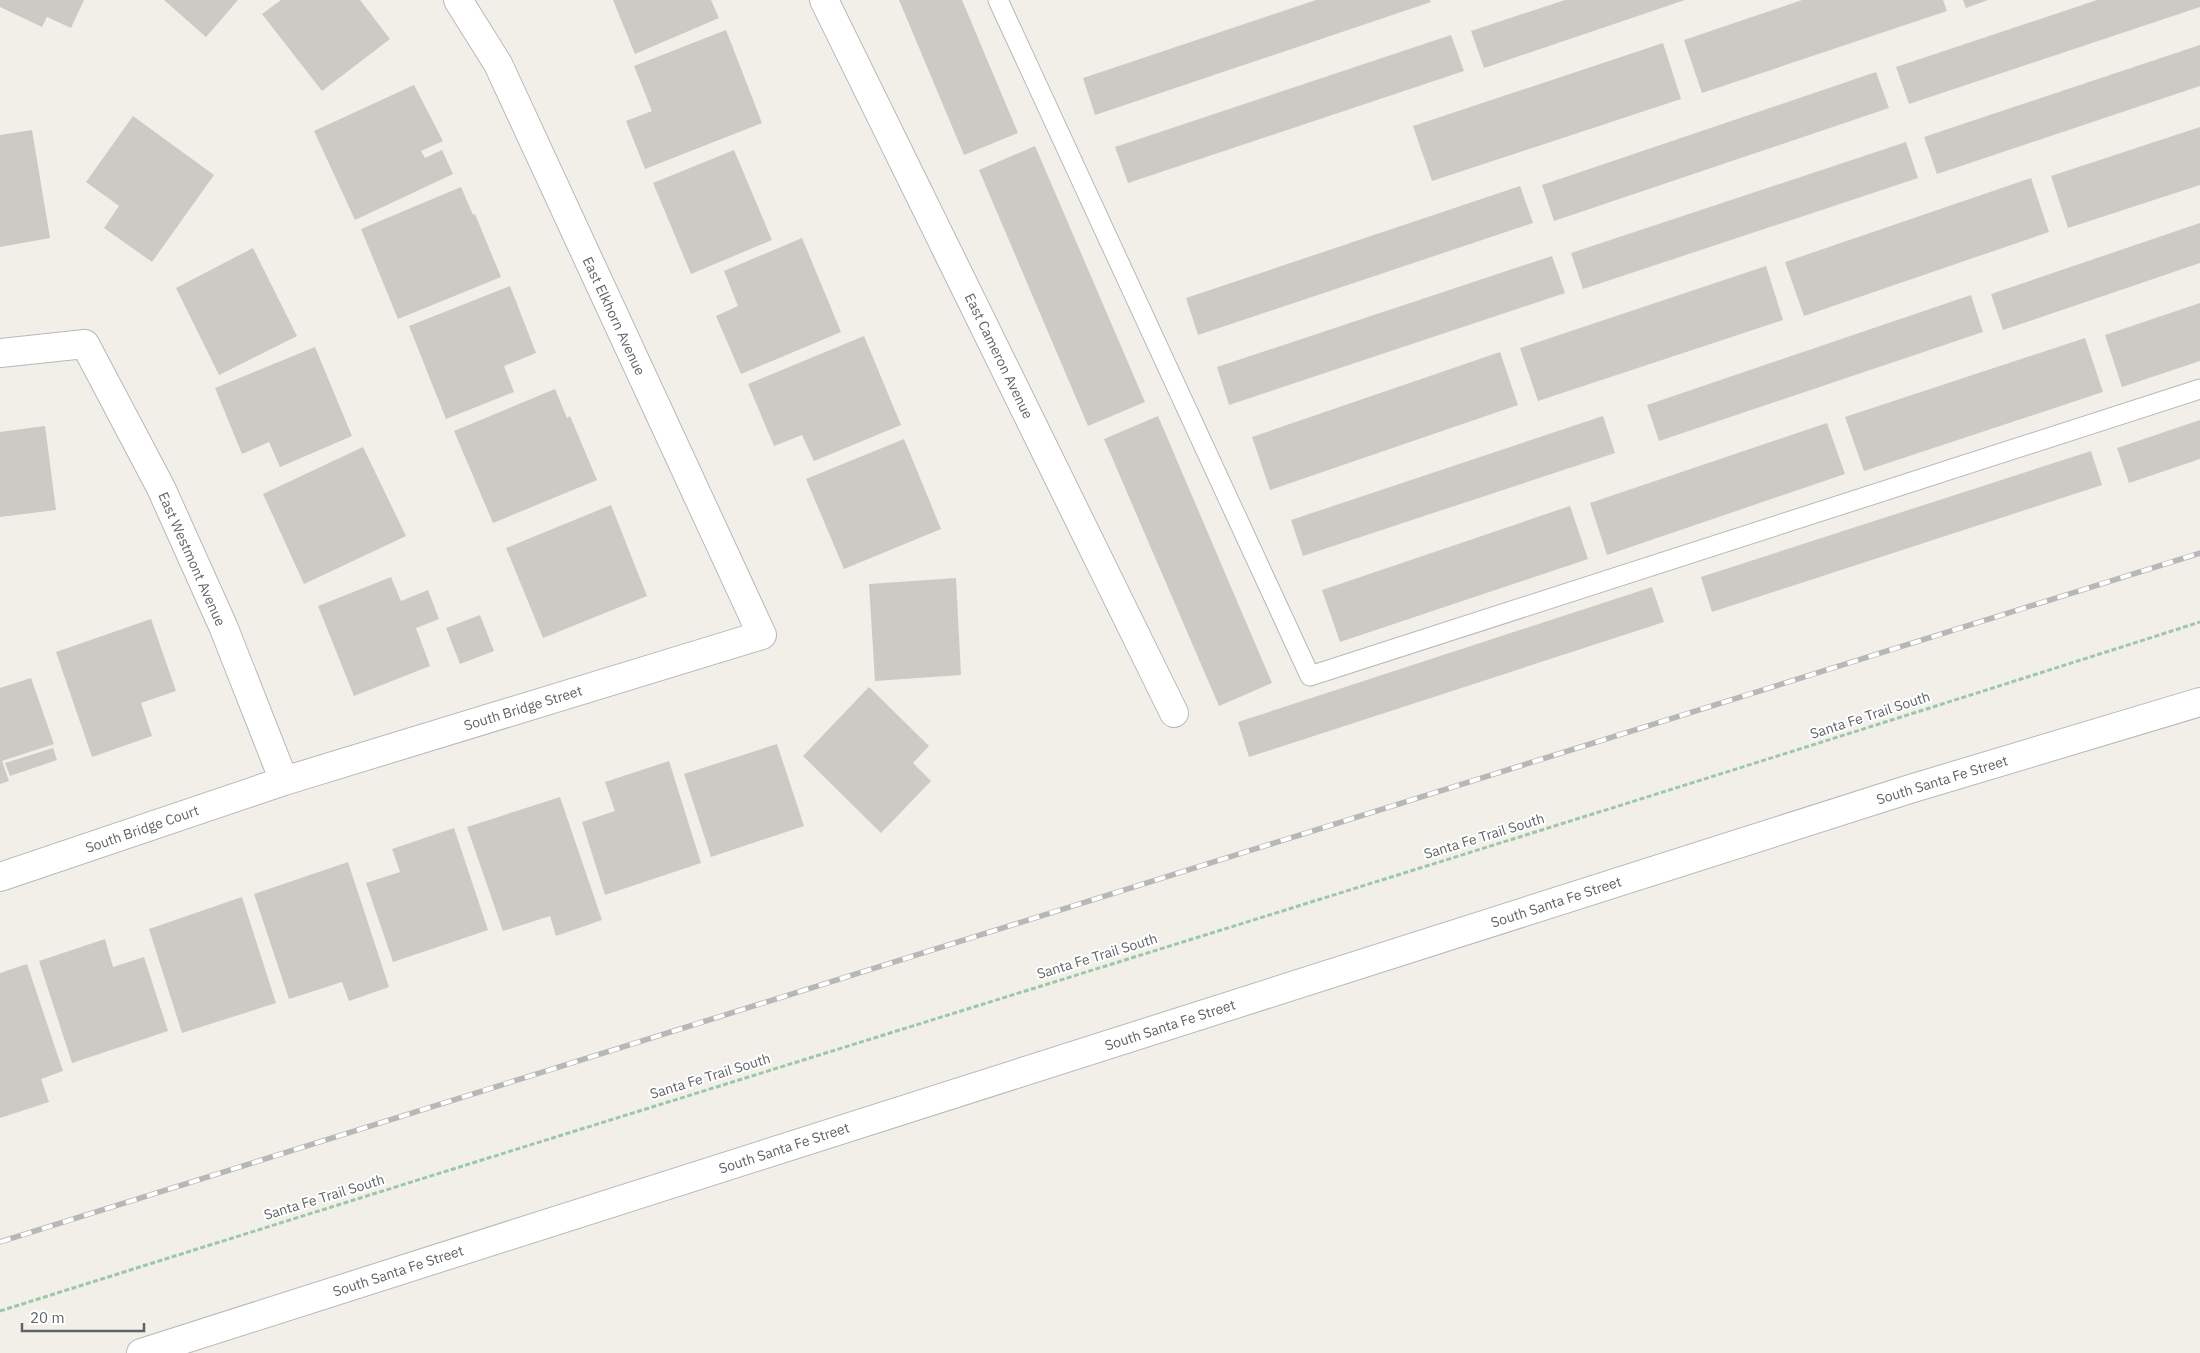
<svg xmlns="http://www.w3.org/2000/svg" width="2200" height="1353" font-family="'IBM Plex Sans',sans-serif">
  <style>
    .building { fill: #cccac5 }
    .lines { fill: none; stroke-linecap: round; stroke-linejoin: round }
    .service-casing { stroke: #b5b8bc; stroke-width: 21 }
    .minor-casing { stroke: #b5b8bc; stroke-width: 30 }
    .tertiary-casing { stroke: #b5b8bc; stroke-width: 30 }
    .path { stroke: #9cc7a9; stroke-width: 3; stroke-dasharray: 5 2.5; stroke-linecap: butt }
    .service { stroke: #fff; stroke-width: 19 }
    .minor { stroke: #fff; stroke-width: 28 }
    .tertiary { stroke: #fff; stroke-width: 28 }
    .rail-casing { stroke: #b6b7b8; stroke-width: 5.5 }
    .rail { stroke: #fff; stroke-width: 4; stroke-dasharray: 11; stroke-linecap: butt }
    .labels { text-anchor: middle; dominant-baseline: central; stroke-width: 4; stroke-linejoin: round; paint-order: stroke }
    .street-label { font-size: 14px; fill: #5f6368; stroke: #fff }
  </style>
  <rect width="100%" height="100%" fill="#f1efe8"/>
  <path class="building" d="M 0,0 L 84,0 L 71,28 L 47,17 L 42,27 L 0,7 Z
    M 164,0 L 238,0 L 206,37 Z
    M 281,0 L 360,0 L 390,39 L 322,91 L 262,14 Z
    M 613,0 L 711,0 L 719,18 L 635,54 Z
    M 899,0 L 962,0 L 1018,133 L 964,155 Z
    M 1316,0 L 1430,0 L 1431,2 L 1095,115 L 1083,78 Z
    M 1565,0 L 1685,0 L 1484,68 L 1471,31 Z
    M 1802,0 L 1943,0 L 1947,11 L 1702,93 L 1684,40 Z
    M 1963,0 L 1988,0 L 1966,8 Z
    M 2097,0 L 2200,0 L 2200,7 L 1909,104 L 1896,67 Z
    M 726,30 L 762,123 L 645,169 L 626,121 L 652,111 L 634,66 Z
    M 1451,35 L 1464,71 L 1128,183 L 1115,147 Z
    M 1663,43 L 1681,99 L 1432,181 L 1413,126 Z
    M 2200,45 L 2200,86 L 1937,174 L 1924,137 Z
    M 1876,72 L 1889,108 L 1554,221 L 1542,185 Z
    M 414,85 L 443,141 L 421,151 L 425,158 L 442,150 L 453,174 L 355,220 L 314,131 Z
    M 133,116 L 214,175 L 152,262 L 104,228 L 119,206 L 86,182 Z
    M 2200,127 L 2200,185 L 2068,228 L 2051,176 Z
    M 32,130 L 50,238 L 0,247 L 0,135 Z
    M 1906,142 L 1918,178 L 1583,289 L 1571,253 Z
    M 1035,146 L 1145,402 L 1088,426 L 979,170 Z
    M 734,150 L 772,240 L 691,274 L 653,183 Z
    M 2031,178 L 2049,232 L 1804,316 L 1785,262 Z
    M 1520,186 L 1533,223 L 1198,335 L 1186,298 Z
    M 461,187 L 473,215 L 475,214 L 501,277 L 398,319 L 361,229 Z
    M 2200,223 L 2200,263 L 2003,330 L 1991,294 Z
    M 802,238 L 841,332 L 741,374 L 716,316 L 738,306 L 724,271 Z
    M 253,248 L 297,336 L 219,375 L 176,288 Z
    M 1552,256 L 1565,293 L 1229,405 L 1217,367 Z
    M 1766,266 L 1783,320 L 1538,401 L 1520,348 Z
    M 510,286 L 536,353 L 504,366 L 514,392 L 446,419 L 409,326 Z
    M 1971,295 L 1983,332 L 1659,441 L 1647,405 Z
    M 2200,303 L 2200,361 L 2122,387 L 2105,335 Z
    M 864,336 L 901,425 L 814,461 L 802,435 L 774,446 L 748,384 Z
    M 2085,338 L 2103,392 L 1864,471 L 1845,417 Z
    M 315,347 L 352,436 L 280,467 L 269,442 L 242,454 L 215,388 Z
    M 1500,352 L 1518,405 L 1270,490 L 1252,437 Z
    M 555,389 L 567,418 L 570,416 L 597,480 L 493,523 L 454,431 Z
    M 1158,416 L 1272,683 L 1219,706 L 1104,439 Z
    M 1603,416 L 1615,453 L 1303,556 L 1291,520 Z
    M 2200,420 L 2200,459 L 2129,483 L 2117,448 Z
    M 1827,423 L 1845,474 L 1607,555 L 1590,503 Z
    M 45,426 L 56,510 L 0,517 L 0,432 Z
    M 904,439 L 941,529 L 844,569 L 806,479 Z
    M 363,447 L 406,536 L 304,584 L 263,494 Z
    M 2091,451 L 2102,485 L 1712,612 L 1701,577 Z
    M 611,505 L 647,596 L 543,638 L 506,548 Z
    M 1570,506 L 1588,559 L 1340,642 L 1322,590 Z
    M 391,577 L 401,601 L 428,590 L 439,619 L 416,628 L 430,666 L 354,696 L 318,606 Z
    M 956,578 L 961,675 L 875,681 L 869,584 Z
    M 1652,587 L 1664,622 L 1249,757 L 1238,722 Z
    M 480,615 L 494,651 L 460,664 L 446,628 Z
    M 151,619 L 176,691 L 141,703 L 152,736 L 92,757 L 56,652 Z
    M 31,678 L 54,744 L 2,761 L 9,781 L 0,784 L 0,688 Z
    M 869,687 L 929,746 L 913,763 L 931,781 L 881,833 L 803,756 Z
    M 777,744 L 804,826 L 711,857 L 684,774 Z
    M 53,748 L 57,760 L 10,776 L 5,763 Z
    M 669,761 L 701,863 L 605,895 L 582,822 L 615,811 L 605,782 Z
    M 560,797 L 602,920 L 556,936 L 550,916 L 503,931 L 467,827 Z
    M 454,828 L 488,930 L 393,962 L 366,883 L 400,872 L 392,849 Z
    M 348,862 L 389,987 L 349,1001 L 342,982 L 289,999 L 254,894 Z
    M 242,897 L 276,1003 L 182,1033 L 149,929 Z
    M 105,939 L 113,967 L 144,957 L 168,1031 L 72,1063 L 39,961 Z
    M 27,964 L 63,1071 L 41,1079 L 49,1102 L 0,1118 L 0,973 Z"/>
  <g class="lines">
    <defs>
      <path id="service" d="M 998,0 L 1310,676 L 2200,389"/>
      <path id="minor" d="M 824,0 L 1174,713
        M 0,353 L 85,344 L 161,488 L 223,626 L 284,781
        M 0,877 L 284,781 L 762,635 L 498,64 L 458,0"/>
      <path id="tertiary" d="M 141,1353 L 1910,789 L 2200,702"/>
    </defs>
    <use href="#service" class="service-casing"/>
    <use href="#minor" class="minor-casing"/>
    <use href="#tertiary" class="tertiary-casing"/>
    <path class="path" d="M 0,1311 C 733,1080 1468,856 2200,622"/>
    <use href="#service" class="service"/>
    <use href="#minor" class="minor"/>
    <use href="#tertiary" class="tertiary"/>
    <defs>
      <path id="rail" d="M 0,1242 L 2200,553"/>
    </defs>
    <use href="#rail" class="rail-casing"/>
    <use href="#rail" class="rail"/>
  </g>
  <g class="labels">
    <g class="street-label">
      <text transform="translate(614 316) rotate(65)">East Elkhorn Avenue</text>
      <text transform="translate(999 356) rotate(64)">East Cameron Avenue</text>
      <text transform="translate(192 559) rotate(66)">East Westmont Avenue</text>
      <text transform="translate(523 708) rotate(-17)">South Bridge Street</text>
      <text transform="translate(1870 715) rotate(-18)">Santa Fe Trail South</text>
      <text transform="translate(1942 780) rotate(-17)">South Santa Fe Street</text>
      <text transform="translate(142 829) rotate(-19)">South Bridge Court</text>
      <text transform="translate(1484 836) rotate(-17)">Santa Fe Trail South</text>
      <text transform="translate(1556 902) rotate(-18)">South Santa Fe Street</text>
      <text transform="translate(1097 956) rotate(-17)">Santa Fe Trail South</text>
      <text transform="translate(1170 1025) rotate(-18)">South Santa Fe Street</text>
      <text transform="translate(710 1076) rotate(-17)">Santa Fe Trail South</text>
      <text transform="translate(784 1148) rotate(-18)">South Santa Fe Street</text>
      <text transform="translate(324 1197) rotate(-17)">Santa Fe Trail South</text>
      <text transform="translate(398 1271) rotate(-18)">South Santa Fe Street</text>
    </g>
  </g>
  <path d="M22 1323v8h122v-8" fill="none" stroke="#5f6368" stroke-width="2.5"/>
  <text x="30" y="1323" font-size="15" fill="#5f6368" stroke="#ffffff" stroke-width="4" paint-order="stroke">20 m</text>
</svg>
